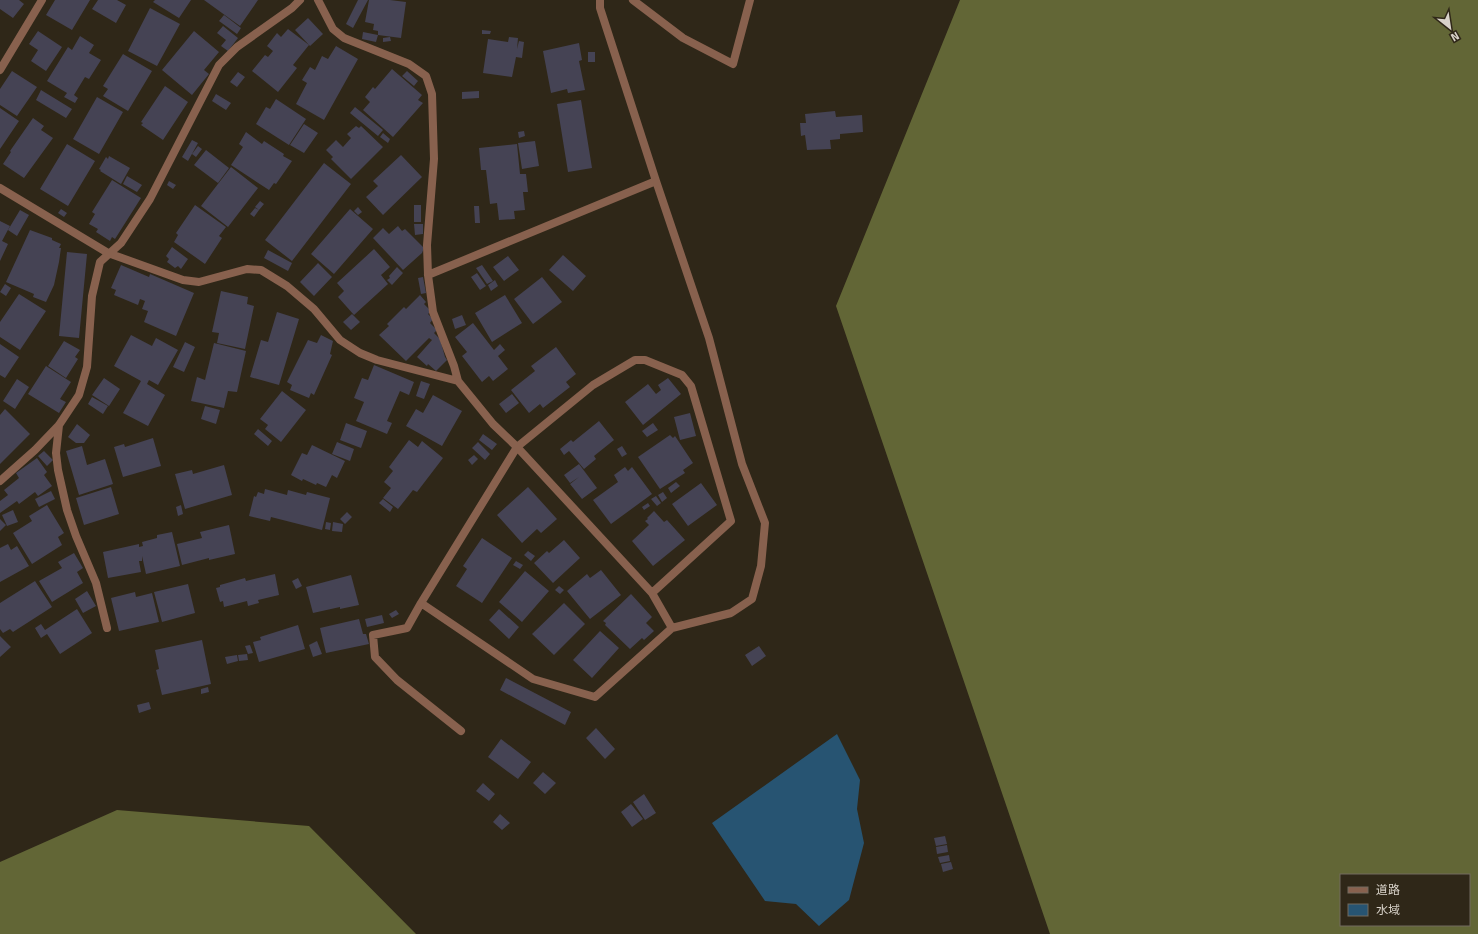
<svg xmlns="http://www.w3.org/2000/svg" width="1478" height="934" font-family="'Fira Sans','Noto Sans JP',sans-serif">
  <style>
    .forest { fill: #626636; fill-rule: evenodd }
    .water { fill: #275472 }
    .building { fill: #454354 }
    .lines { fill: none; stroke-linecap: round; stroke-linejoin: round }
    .minor { stroke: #88614e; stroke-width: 8 }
  </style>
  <rect width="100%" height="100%" fill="#2f2718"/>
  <path class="forest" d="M 960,0 L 1478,0 L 1478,934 L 1050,934 L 836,306 ZM 1341,875 L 1469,875 L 1469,925 L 1341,925 Z
    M 117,810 L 309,826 L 416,934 L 0,934 L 0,862 Z"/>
  <path class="water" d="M 837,734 L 860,780 L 857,809 L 864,843 L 849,900 L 819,926 L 796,904 L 765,901 L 712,823 Z"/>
  <path class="building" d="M 0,0 L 19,0 L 24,4 L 13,18 L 0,9 Z
    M 55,0 L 90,0 L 72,30 L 46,15 Z
    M 98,0 L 117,0 L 126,5 L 116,23 L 92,9 Z
    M 155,0 L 191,0 L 179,18 L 153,2 Z
    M 204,0 L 258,0 L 240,26 Z
    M 358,0 L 368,0 L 353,28 L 346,24 Z
    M 369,0 L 390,0 L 406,2 L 401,38 L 378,35 L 378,31 L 373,30 L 374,24 L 365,22 Z
    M 150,8 L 180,24 L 157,66 L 128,51 Z
    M 224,15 L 241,28 L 237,34 L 219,21 Z
    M 308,18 L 323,34 L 310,46 L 295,30 Z
    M 223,26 L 238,38 L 228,51 L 221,46 L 226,40 L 217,33 Z
    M 288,29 L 309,45 L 293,65 L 297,68 L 278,92 L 252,71 L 265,55 L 268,57 L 273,51 L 267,46 L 277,33 L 281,37 Z
    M 482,30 L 491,31 L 490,34 L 482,34 Z
    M 38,31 L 62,47 L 46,71 L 31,61 L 38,50 L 29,44 Z
    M 194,31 L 219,52 L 204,70 L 209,74 L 192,95 L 162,70 Z
    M 363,32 L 378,35 L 376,42 L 362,39 Z
    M 80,36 L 94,45 L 89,53 L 101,60 L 89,79 L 85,77 L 74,95 L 78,98 L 75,103 L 64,97 L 67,93 L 47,81 L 68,47 L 72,50 Z
    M 390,37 L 391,41 L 383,42 L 383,38 Z
    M 509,37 L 518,38 L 517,49 L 519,41 L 524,42 L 522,58 L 516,57 L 512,77 L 483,73 L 488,39 L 508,42 Z
    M 579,43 L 582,60 L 579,61 L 585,90 L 568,93 L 567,89 L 551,93 L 543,51 Z
    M 336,46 L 358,59 L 324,120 L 296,104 L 307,83 L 302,80 L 310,67 L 315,70 L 322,56 L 328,59 Z
    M 588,52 L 595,52 L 595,62 L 588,62 Z
    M 123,54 L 152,71 L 128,111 L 103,96 L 108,89 L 103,86 Z
    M 392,69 L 422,95 L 418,100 L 423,103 L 393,137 L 363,110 L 370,102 L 365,97 L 373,87 L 375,89 Z
    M 12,71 L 37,87 L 17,116 L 0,105 L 0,89 Z
    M 407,71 L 418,81 L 414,86 L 402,76 Z
    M 238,72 L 245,77 L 237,87 L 230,82 Z
    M 165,86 L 188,102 L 163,140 L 141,125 L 143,123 L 141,122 Z
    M 41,90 L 72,109 L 66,118 L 36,100 Z
    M 479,91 L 479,98 L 462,99 L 462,92 Z
    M 216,94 L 231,103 L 226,110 L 212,101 Z
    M 97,97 L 123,112 L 99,154 L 73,139 Z
    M 276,99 L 306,119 L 289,145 L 256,124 L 266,107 L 270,109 Z
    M 581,100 L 592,168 L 568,172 L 557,104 Z
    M 355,107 L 383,130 L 378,136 L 350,113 Z
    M 0,108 L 19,121 L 0,149 Z
    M 835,111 L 836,117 L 862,115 L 863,132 L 840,134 L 840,139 L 830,140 L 831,149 L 807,150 L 805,135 L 801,136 L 800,123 L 806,123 L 805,114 Z
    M 33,118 L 44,126 L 41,130 L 53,138 L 24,178 L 3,164 L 11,152 L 10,151 Z
    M 304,124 L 318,133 L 304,153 L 290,145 Z
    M 356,126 L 359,128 L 361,126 L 383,147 L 351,179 L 331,159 L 333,157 L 326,150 L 336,140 L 343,147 L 351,138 L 347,134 Z
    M 524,131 L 525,136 L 519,138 L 518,132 Z
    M 246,132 L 262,144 L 264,141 L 284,154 L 283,156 L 292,161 L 276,184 L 274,183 L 269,190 L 231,165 L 243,147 L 239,144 Z
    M 383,133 L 390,139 L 388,143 L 380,137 Z
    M 192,140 L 198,143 L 188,161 L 182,157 Z
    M 535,141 L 539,166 L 522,169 L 518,143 Z
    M 67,144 L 95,161 L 68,206 L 40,189 Z
    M 517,144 L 520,174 L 526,174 L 528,192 L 523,192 L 525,210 L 514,211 L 515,219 L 499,220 L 497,203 L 490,204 L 486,170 L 481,170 L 479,148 Z
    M 198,146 L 202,149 L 196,157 L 192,154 Z
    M 206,150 L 229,168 L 218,183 L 194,165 Z
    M 401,155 L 422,177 L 383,215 L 366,197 L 378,186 L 373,181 Z
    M 109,156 L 130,168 L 121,184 L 100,171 L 101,170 L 99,169 L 106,157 L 108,159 Z
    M 324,163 L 351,184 L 292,261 L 265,240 Z
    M 231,167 L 258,188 L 228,227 L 201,206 Z
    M 127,176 L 142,185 L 137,192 L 123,184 Z
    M 112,180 L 141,198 L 115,239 L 112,237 L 110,241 L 96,232 L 98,229 L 89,224 L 95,214 L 92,212 Z
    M 169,181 L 176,185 L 173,189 L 167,185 Z
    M 260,201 L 264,204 L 259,210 L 255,207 Z
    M 195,205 L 226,227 L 219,236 L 222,238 L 205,264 L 174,242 L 178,235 L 176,233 Z
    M 414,205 L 421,205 L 421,222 L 414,222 Z
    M 474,206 L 479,206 L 480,223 L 475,223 Z
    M 358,207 L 362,212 L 358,215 L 354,211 Z
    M 255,208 L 259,210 L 254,217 L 250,214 Z
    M 61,209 L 67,213 L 64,217 L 58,213 Z
    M 350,209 L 373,229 L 334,274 L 311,254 Z
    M 20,210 L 29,215 L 17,236 L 8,230 Z
    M 0,221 L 10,226 L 2,241 L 8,244 L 0,261 Z
    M 414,224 L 423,224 L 423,234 L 415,235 Z
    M 398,226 L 402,231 L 405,229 L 424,248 L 422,253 L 403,270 L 373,238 L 383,228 L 389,234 Z
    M 30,230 L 52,238 L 52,240 L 61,244 L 59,248 L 61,248 L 59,262 L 54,285 L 46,302 L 33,297 L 34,294 L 6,282 Z
    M 172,247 L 188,259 L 181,269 L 178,266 L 175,268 L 167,262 L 169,259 L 166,256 Z
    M 374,249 L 390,267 L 381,275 L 388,284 L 354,315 L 338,297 L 344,291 L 337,283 Z
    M 268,250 L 292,263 L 288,271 L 264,258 Z
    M 67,252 L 87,254 L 79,338 L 59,336 Z
    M 563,255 L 586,276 L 573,291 L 549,270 Z
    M 508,256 L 519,270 L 504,281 L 493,267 Z
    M 318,263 L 332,277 L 314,296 L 300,282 Z
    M 121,265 L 149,277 L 150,274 L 194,293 L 176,336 L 144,322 L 148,311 L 142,309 L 145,301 L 140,299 L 138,305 L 114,295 L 116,290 L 111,288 Z
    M 482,265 L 493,281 L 487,284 L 476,268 Z
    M 397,267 L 403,273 L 392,285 L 387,280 L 390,278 L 389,276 Z
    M 477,273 L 486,286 L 480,290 L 471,277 Z
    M 423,277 L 426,293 L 421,294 L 418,278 Z
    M 542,277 L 562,302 L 533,324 L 514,299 Z
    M 495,280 L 498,286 L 491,291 L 488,285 Z
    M 5,284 L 11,288 L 6,296 L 0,292 Z
    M 221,291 L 248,297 L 247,304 L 254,306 L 245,349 L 217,343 L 219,333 L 212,332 Z
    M 19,294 L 46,311 L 20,350 L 0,337 L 0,322 Z
    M 420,295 L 426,302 L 424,304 L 431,311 L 428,314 L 433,319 L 430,323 L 437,330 L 434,333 L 440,339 L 445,357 L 447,360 L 436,371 L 428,364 L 427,366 L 417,357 L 432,340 L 429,338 L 406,361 L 379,335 L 389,326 L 387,324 L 404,307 L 406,309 Z
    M 505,295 L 522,323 L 492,342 L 475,313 Z
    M 277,312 L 299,319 L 279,385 L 250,377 L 261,340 L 268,342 Z
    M 352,314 L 360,322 L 351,330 L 343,322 Z
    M 462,315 L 466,325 L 455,329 L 452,319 Z
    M 473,323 L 494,350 L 500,344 L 505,350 L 498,356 L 508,369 L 493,381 L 489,376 L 482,382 L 462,356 L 467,352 L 455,337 Z
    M 131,335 L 152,346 L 156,338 L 178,350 L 158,385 L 149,380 L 147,384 L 165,395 L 148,426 L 123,413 L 141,381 L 114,366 Z
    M 321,335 L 333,341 L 330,354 L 332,355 L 314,395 L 311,393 L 309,398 L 290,390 L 292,385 L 287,382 L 308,340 L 317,343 Z
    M 64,341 L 80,350 L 75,357 L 78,359 L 66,378 L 48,366 Z
    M 185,342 L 195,347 L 184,372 L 173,367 Z
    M 214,343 L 246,351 L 237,392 L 228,391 L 224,408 L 191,401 L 197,377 L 205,380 Z
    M 0,344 L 19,357 L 5,378 L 0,375 Z
    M 556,347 L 576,374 L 566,382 L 570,387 L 543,408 L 540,404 L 529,413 L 511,390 L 535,371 L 531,366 Z
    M 374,365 L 414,382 L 409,395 L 400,391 L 387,421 L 392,423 L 387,434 L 356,421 L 364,402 L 354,398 L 362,378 L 368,380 Z
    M 46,366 L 71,382 L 60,399 L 66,402 L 59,413 L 28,394 Z
    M 104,378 L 120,389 L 109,406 L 92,395 Z
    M 668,378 L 681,394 L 643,425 L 625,402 L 648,384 L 656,394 L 661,390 L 658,385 Z
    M 17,379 L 29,387 L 15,409 L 3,401 Z
    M 421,381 L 430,384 L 424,399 L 416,396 Z
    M 282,391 L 306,410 L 281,442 L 265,429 L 268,425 L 260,419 Z
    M 512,394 L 519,403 L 506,413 L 499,404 Z
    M 433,395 L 462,411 L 442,446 L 406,426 L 416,409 L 423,413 Z
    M 92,397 L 108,406 L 103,414 L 88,404 Z
    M 205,406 L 220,410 L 216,424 L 201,419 Z
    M 5,409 L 30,434 L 0,464 L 0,415 Z
    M 690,413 L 696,436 L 680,440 L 674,417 Z
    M 599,421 L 614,440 L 594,456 L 596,459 L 584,469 L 569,451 L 564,455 L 560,449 L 571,440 L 573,442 Z
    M 346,423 L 367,431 L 361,448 L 340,440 Z
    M 653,423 L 658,430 L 647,437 L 642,431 Z
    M 77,424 L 90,435 L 84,443 L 76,443 L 68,437 Z
    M 258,429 L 272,441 L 268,446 L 254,434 Z
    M 483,434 L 497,444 L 492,450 L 479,440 Z
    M 670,435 L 673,438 L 675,436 L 693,463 L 683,470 L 685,473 L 660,489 L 638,457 Z
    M 153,438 L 161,466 L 123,477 L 114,447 L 124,444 L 125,447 Z
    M 409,440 L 418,447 L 422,441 L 443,458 L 417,492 L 413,490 L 398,509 L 383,498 L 391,488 L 384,482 L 393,471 L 389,467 Z
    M 337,442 L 354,449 L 350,461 L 332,454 Z
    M 478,442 L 490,454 L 485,460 L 472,448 Z
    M 312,445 L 345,461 L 337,478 L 332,475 L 326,487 L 317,483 L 316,485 L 303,479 L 302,481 L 291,475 L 302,453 L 307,455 Z
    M 82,446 L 87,465 L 105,459 L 113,484 L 79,495 L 66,451 Z
    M 622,446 L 627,454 L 622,457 L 617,449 Z
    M 44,451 L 53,460 L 47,466 L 38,456 Z
    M 474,455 L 478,459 L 472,465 L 468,460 Z
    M 37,458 L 47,472 L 44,475 L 52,486 L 38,496 L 35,492 L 19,504 L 17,501 L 0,513 L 0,501 L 8,495 L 4,490 L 19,478 L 16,473 Z
    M 579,464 L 597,488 L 582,499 L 570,484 L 579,477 L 570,483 L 564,475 Z
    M 224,465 L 232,495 L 185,509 L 175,474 L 192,470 L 193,474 Z
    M 625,467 L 628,471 L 632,467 L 652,494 L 611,524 L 593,500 L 618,482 L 614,475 Z
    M 676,482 L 680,486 L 671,493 L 668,488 Z
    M 701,483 L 717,505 L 688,526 L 672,504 Z
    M 111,487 L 119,514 L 84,525 L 76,498 Z
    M 528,487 L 557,519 L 541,533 L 537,529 L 522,543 L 497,515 Z
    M 265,489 L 287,495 L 288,490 L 306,495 L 307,492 L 330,498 L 322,530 L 271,517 L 270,521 L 249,516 L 254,496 L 256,497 L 258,492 L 264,494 Z
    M 51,491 L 55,499 L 39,507 L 35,499 Z
    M 663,492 L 667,498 L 662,502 L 658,495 Z
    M 656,496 L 661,503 L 657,506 L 651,499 Z
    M 383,499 L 393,507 L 390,512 L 379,503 Z
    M 648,503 L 650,506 L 644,510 L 642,507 Z
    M 47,505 L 64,533 L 58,537 L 62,545 L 32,564 L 13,533 L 32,521 L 29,516 Z
    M 181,505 L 183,514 L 178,516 L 176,507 Z
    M 13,510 L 18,522 L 7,526 L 2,515 Z
    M 654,511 L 664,522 L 667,520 L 685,540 L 653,566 L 632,541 L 649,525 L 645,521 L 648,519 L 647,518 Z
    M 347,512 L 352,517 L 345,524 L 340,519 Z
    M 0,519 L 6,525 L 0,531 Z
    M 326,522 L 331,523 L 330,530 L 325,529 Z
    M 333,522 L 343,524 L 342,532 L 332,531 Z
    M 229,525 L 235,554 L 209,560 L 209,558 L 182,565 L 177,544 L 202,538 L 200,532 Z
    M 172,532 L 180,566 L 146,574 L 142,556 L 142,561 L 139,561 L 141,572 L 108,578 L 103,552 L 139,544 L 139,547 L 143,546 L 142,542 L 157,538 L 157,535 Z
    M 482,538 L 512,558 L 482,603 L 456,586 L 467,569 L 463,566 Z
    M 564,540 L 580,558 L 553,583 L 534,563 L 547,551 L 549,553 Z
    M 8,544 L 11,550 L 17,546 L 29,566 L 0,582 L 0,548 Z
    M 528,551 L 535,556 L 531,561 L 524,555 Z
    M 74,553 L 83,568 L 77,572 L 83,583 L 52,602 L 39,581 L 62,568 L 58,562 Z
    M 516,561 L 523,565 L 520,569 L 513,565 Z
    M 601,570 L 621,595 L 590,619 L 567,591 L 587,574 L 590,578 Z
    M 525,571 L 549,591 L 522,622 L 499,602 Z
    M 275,574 L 279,595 L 258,600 L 259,603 L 248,606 L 247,601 L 224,607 L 223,601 L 220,602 L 216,588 L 220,587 L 220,585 L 245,578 L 246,581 Z
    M 351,575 L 359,605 L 340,609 L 340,607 L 313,613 L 306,587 Z
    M 298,578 L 302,586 L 296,589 L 292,581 Z
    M 35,581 L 52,607 L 13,632 L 10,629 L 3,633 L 0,629 L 0,603 Z
    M 188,584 L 195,613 L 162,622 L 154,592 Z
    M 559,586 L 564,590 L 560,594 L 555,590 Z
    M 87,591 L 96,606 L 83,613 L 75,599 Z
    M 135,592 L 136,597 L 152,593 L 159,622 L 119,631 L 111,598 Z
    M 631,594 L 652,617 L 646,623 L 654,631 L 644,640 L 642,638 L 630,649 L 605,625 L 606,623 L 603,621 Z
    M 564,603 L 585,624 L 554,655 L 532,634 Z
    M 77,609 L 92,633 L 60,654 L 47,634 L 41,638 L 35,628 L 41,624 L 45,630 Z
    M 499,609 L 519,627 L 509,639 L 489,620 Z
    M 396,610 L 399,614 L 392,618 L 389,614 Z
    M 382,615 L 384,623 L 367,627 L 365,619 Z
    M 359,619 L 363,634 L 366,634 L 369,644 L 326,653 L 320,628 Z
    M 298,625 L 305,649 L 259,662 L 253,642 L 261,640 L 260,637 Z
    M 600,631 L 619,648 L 592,678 L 573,660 Z
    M 0,636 L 11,647 L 0,657 Z
    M 202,640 L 211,684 L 162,695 L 156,670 L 159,669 L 155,650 Z
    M 317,641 L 322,654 L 313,657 L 309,645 Z
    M 250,645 L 253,653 L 248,654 L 245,646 Z
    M 759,646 L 766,656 L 752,666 L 745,655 Z
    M 247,654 L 248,660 L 239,661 L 238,655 Z
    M 237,655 L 238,661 L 227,664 L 225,657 Z
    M 506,678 L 571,712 L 565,725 L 500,690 Z
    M 208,687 L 209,692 L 201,694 L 201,689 Z
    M 149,702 L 151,709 L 139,713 L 137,705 Z
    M 596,728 L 615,749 L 605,759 L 586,738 Z
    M 501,739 L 531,762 L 518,779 L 488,757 Z
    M 543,772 L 556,783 L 545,794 L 533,783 Z
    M 483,783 L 495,794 L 489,801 L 476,791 Z
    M 644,794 L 656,813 L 645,820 L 633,802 Z
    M 631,804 L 643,819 L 632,827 L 621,812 Z
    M 500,814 L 510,823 L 502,830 L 493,822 Z
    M 945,836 L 947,844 L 936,846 L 934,838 Z
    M 947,845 L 948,852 L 937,854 L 936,847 Z
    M 949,855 L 950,861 L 940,863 L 938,857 Z
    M 951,862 L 953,869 L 943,872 L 941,864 Z"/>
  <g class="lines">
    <path class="minor" d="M 318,0 L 333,29 L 344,38 L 409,64 L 426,76 L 432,94 L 434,159 L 427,245 L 428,275 L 433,312 L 454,366 L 458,381
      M 633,0 L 683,38 L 733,64 L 750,0
      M 0,70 L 42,0
      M 0,188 L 108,253 L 183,280 L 199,282 L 247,269 L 261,270 L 287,286 L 314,309 L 340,340 L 360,353 L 377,360 L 458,381 L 493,424 L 517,447 L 652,593 L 672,628
      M 428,275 L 656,181
      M 59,425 L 56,453 L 58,470 L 67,510 L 76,536 L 96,583 L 107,628
      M 0,481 L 35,450 L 59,425 L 79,395 L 87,367 L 92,296 L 100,262 L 121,243 L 150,199 L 219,65 L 237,47 L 292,8 L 300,0
      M 421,603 L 533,679 L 595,697 L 672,628 L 731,613 L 752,599 L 761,566 L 765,523 L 742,464 L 709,338 L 656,181 L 600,8 L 600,0
      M 461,731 L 397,680 L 375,657 L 373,635 L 407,628 L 421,603 L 517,447 L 593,385 L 635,360 L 645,360 L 682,375 L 691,386 L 731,521 L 652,593"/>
  </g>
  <rect x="1340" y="874" width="130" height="52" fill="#2f2718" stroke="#736b5f"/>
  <rect x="1348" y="887" width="20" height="6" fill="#88614e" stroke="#736b5f"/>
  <text x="1376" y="894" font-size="12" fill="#d8d2c9">道路</text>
  <rect x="1348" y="904" width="20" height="12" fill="#275472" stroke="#736b5f"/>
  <text x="1376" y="914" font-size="12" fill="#d8d2c9">水域</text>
  <g transform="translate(1450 28) rotate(150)" stroke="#2f2718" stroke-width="3" paint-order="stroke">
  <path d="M0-3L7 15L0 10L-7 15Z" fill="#d8d2c9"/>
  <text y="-6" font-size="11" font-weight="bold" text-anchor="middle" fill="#d8d2c9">N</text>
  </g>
</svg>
